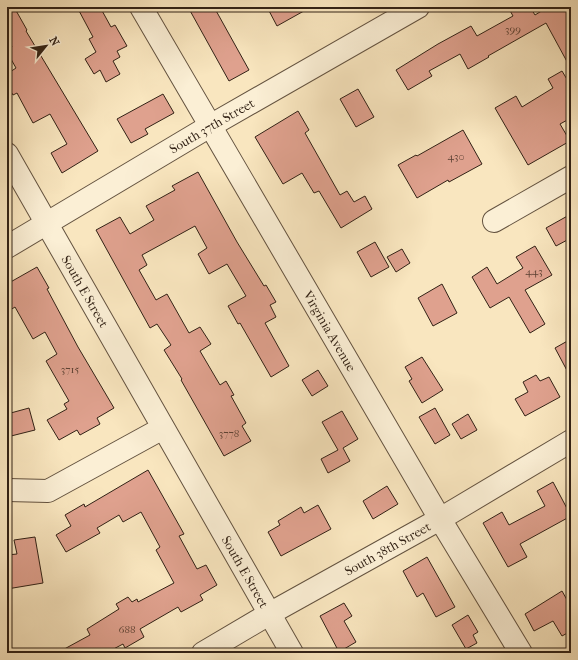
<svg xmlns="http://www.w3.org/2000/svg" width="578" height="660" font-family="'IM FELL French Canon',serif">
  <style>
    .building { fill: #dfa18e; stroke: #322216 }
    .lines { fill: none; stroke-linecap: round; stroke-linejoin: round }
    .minor-casing { stroke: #645340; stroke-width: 24 }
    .minor { stroke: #fbefd5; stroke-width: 22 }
    .labels { text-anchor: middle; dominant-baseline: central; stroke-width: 3.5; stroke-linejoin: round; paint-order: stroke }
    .number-label { font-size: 11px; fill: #5d4234 }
    .street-label { font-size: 13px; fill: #322216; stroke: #fbefd5 }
  </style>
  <rect width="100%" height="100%" fill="#f9e6bf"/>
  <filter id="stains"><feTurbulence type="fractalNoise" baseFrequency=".005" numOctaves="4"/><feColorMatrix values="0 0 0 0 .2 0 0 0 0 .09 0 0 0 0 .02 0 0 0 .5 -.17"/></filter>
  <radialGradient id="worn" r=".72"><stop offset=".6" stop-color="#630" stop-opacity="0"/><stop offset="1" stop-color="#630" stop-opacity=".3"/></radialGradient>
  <path class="building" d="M 7,7 L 14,7 L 27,30 L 26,31 L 98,151 L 62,173 L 51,153 L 67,144 L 50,114 L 33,123 L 17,93 L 13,95 L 7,85 L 7,74 L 16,68 L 7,52 L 7,50 L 12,47 L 7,38 Z
    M 77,7 L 100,7 L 111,27 L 115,25 L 127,46 L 117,51 L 120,57 L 113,61 L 120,74 L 106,82 L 100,70 L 94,74 L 85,59 L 96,52 L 89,39 L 93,37 Z
    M 188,7 L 214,7 L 249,70 L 229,81 Z
    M 267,7 L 311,7 L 277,26 Z
    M 508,7 L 530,7 L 535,15 L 548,7 L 571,7 L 571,69 L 546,23 L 488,56 L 489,57 L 468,69 L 460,54 L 429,71 L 432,76 L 408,90 L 396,70 L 438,44 L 471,26 L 477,36 L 513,16 Z
    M 562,71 L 571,86 L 571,118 L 560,124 L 570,141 L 528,165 L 495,108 L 516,96 L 522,107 L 553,88 L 548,79 Z
    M 358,89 L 374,117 L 356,127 L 340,99 Z
    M 163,94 L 174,113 L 145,129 L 148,134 L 131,143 L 117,119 Z
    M 298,111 L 309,130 L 305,133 L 340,195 L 347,191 L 354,202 L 365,196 L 372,209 L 341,228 L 319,191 L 314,193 L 302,173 L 283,184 L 255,137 Z
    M 463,130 L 482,164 L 449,182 L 448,180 L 417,198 L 398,165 L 416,155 L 417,156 Z
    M 198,172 L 237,242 L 264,286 L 266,285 L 276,302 L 270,305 L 276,317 L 265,323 L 289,366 L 271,377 L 240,323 L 238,324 L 228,306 L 246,296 L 227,264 L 209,274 L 198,254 L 207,248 L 195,226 L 142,255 L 147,265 L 139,270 L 156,300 L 167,294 L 189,333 L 200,327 L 211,344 L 200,351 L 220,385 L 226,381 L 234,395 L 231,396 L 246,423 L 242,426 L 251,441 L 224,456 L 181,380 L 182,379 L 164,350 L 171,345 L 157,324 L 150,328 L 96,230 L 120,217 L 130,234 L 154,220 L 146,206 L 175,190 L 172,186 Z
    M 571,214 L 571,238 L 556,246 L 546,228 Z
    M 375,242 L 389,267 L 371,277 L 357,252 Z
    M 535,246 L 552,275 L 525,290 L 545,324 L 530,333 L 509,297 L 490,308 L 472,277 L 487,267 L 497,284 L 523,268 L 516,257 Z
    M 402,249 L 410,263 L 396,272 L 387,257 Z
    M 37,267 L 49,288 L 47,289 L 78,347 L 114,408 L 97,418 L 100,424 L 80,435 L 77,430 L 59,440 L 47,420 L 67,409 L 64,404 L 69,401 L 46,361 L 57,354 L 45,332 L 33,339 L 15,307 L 7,312 L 7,284 Z
    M 442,284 L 457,313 L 433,326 L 418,298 Z
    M 571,339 L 571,378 L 555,348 Z
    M 422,357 L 443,390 L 422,403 L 409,381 L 412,379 L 405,367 Z
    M 318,370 L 328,386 L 312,396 L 302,380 Z
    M 536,375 L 540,381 L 549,377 L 560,397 L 525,416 L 515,399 L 528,392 L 523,382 Z
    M 29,408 L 35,430 L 7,437 L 7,414 Z
    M 435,408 L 450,435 L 435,444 L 419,417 Z
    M 342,411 L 358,439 L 343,448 L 350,461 L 328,473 L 321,459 L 338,450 L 322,422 Z
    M 468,414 L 477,430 L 461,439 L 452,424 Z
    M 148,470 L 184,534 L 179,536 L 197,569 L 206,565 L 217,585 L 200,595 L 203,600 L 181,612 L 178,607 L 140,629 L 144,637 L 125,648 L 123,644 L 106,653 L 57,653 L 90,635 L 87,629 L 119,609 L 116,604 L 128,597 L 132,602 L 137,599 L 138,602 L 174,583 L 156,550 L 160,547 L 141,512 L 123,522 L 119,515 L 97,528 L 100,533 L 66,552 L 56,535 L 71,526 L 65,515 L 84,504 L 85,507 Z
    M 553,482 L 571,516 L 520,544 L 527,557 L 508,567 L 483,523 L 502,512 L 509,525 L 545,506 L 537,491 Z
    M 387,486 L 398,504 L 373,519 L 363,501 Z
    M 318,505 L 331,529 L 281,556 L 268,532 L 280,525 L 278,521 L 301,507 L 304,513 Z
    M 35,537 L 43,583 L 7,589 L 7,555 L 17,554 L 14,540 Z
    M 427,557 L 455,607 L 436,617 L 423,593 L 417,597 L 403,571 Z
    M 562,591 L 571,607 L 571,631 L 562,636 L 553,621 L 534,631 L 525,614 Z
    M 344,603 L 352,616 L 344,621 L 356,642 L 339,652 L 320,616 Z
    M 468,615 L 478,632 L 473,635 L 477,643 L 466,649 L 452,625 Z"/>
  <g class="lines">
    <defs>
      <g id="minor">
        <path id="s1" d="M 141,7 L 440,519 L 521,653"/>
        <path id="s2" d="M 7,154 L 292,653"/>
        <path d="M 494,221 L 571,177"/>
        <path id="s3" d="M 7,247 L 210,126 L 418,7"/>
        <path d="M 8,490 L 48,491 L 163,428"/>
        <path id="s4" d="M 203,653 L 269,614 L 440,519 L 571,441"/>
      </g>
    </defs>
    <use href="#minor" class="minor-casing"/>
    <use href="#minor" class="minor"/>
  </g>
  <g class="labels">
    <g class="number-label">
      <text x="513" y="29">399</text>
      <text x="456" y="156">430</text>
      <text x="534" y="271">443</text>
      <text x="70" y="369">3715</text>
      <text x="229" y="433">3778</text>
      <text x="127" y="629">688</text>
    </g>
    <g class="street-label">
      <text stroke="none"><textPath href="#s3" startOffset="238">South 37th Street</textPath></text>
      <text stroke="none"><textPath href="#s2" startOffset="158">South E Street</textPath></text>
      <text stroke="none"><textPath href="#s1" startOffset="375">Virginia Avenue</textPath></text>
      <text stroke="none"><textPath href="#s4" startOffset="212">South 38th Street</textPath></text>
      <text stroke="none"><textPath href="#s2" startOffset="481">South E Street</textPath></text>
    </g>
  </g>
  <rect width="578" height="660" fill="none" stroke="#f9e6bf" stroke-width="24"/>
  <rect x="8" y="8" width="562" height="644" fill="none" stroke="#322216" stroke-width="2"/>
  <rect x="12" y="12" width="554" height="636" fill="none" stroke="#322216"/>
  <g transform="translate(46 46) rotate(60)" stroke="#fbefd5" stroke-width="3" paint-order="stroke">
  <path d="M0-3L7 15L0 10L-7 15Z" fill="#322216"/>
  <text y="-6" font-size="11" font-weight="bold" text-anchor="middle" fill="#322216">N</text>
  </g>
  <rect width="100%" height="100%" filter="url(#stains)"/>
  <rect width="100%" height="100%" fill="url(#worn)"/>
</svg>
